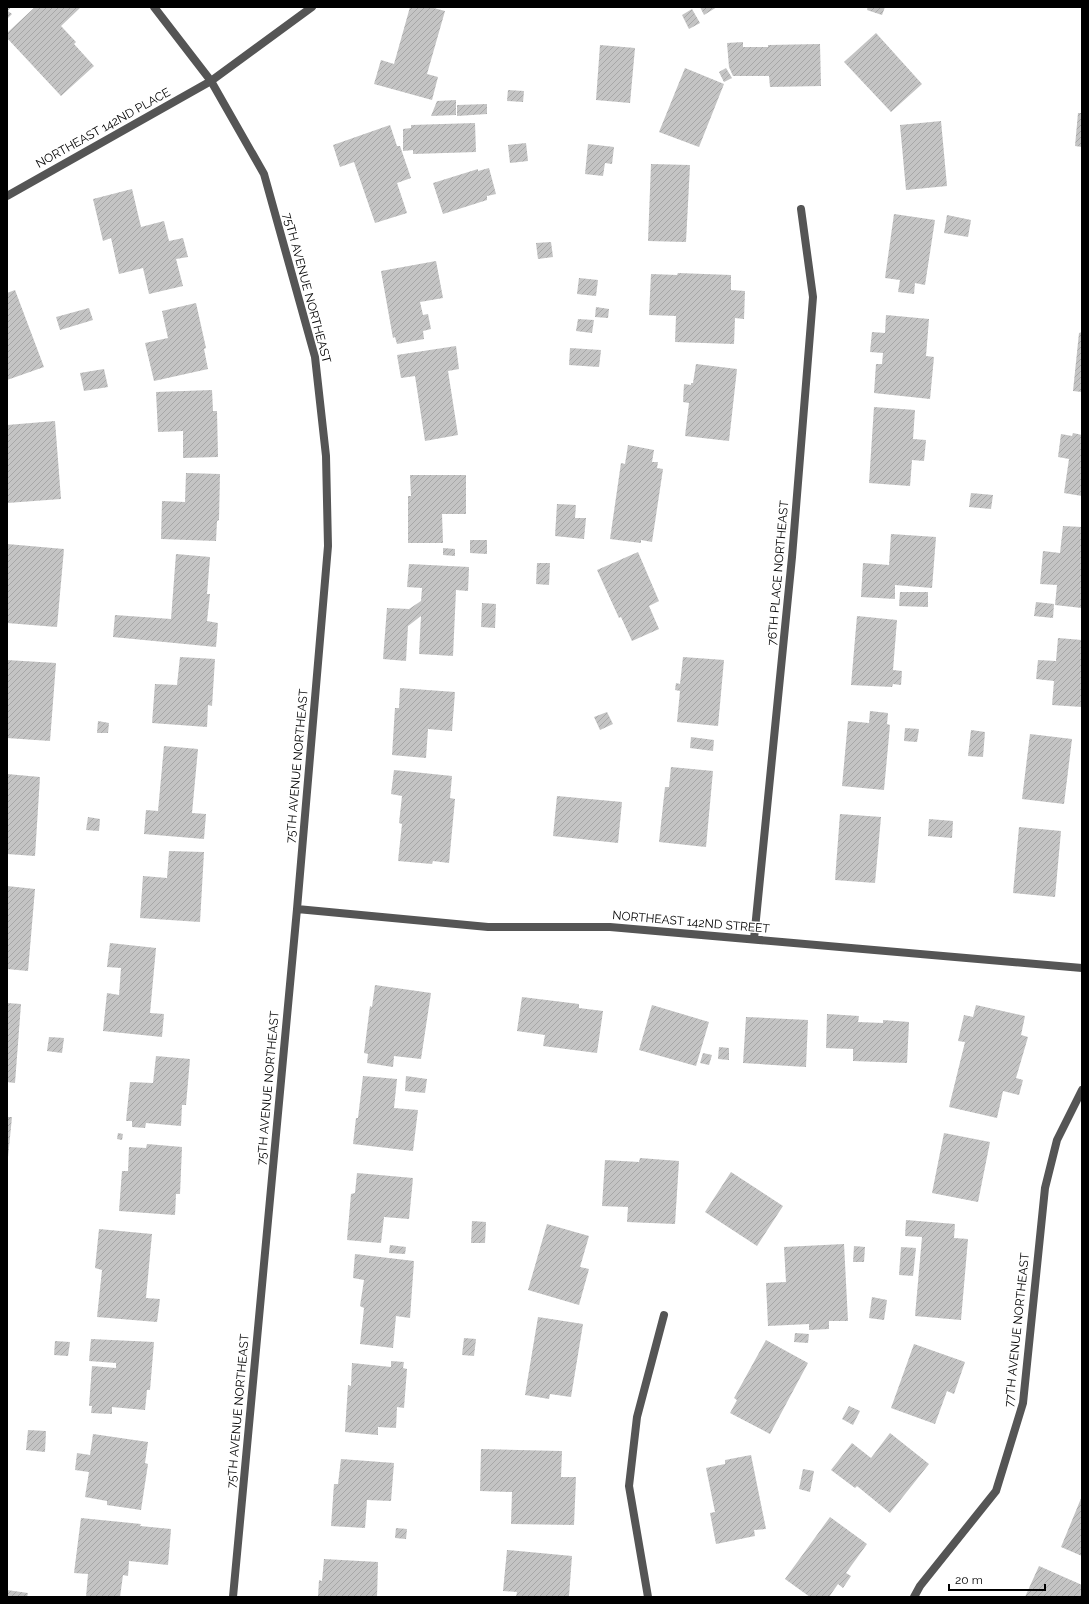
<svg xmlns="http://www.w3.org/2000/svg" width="1089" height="1604" font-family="Raleway,sans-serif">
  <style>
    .building { fill: url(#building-hatch) }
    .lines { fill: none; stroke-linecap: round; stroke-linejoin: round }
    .minor { stroke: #555; stroke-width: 8 }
    .labels { text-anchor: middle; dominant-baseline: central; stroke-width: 3; stroke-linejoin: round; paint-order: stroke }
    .street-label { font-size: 12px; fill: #000; stroke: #fff }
  </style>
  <defs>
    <pattern id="building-hatch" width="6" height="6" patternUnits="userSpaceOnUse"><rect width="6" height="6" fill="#c4c4c4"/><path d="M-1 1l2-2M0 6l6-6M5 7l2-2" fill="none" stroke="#a7a7a7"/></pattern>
  </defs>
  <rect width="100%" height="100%" fill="#fff"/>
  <path class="building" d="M 7,7 L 11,7 L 8,11 L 12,14 L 7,19 Z
    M 35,7 L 81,7 L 61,26 L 76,42 L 74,44 L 94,66 L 61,96 L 7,38 L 7,33 Z
    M 410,7 L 430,7 L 445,11 L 427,74 L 438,77 L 432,100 L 374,84 L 381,60 L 394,64 Z
    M 700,7 L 717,7 L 704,15 Z
    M 868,7 L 885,7 L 882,15 L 867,10 Z
    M 692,9 L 700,23 L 689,29 L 682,15 Z
    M 876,33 L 922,84 L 891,112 L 844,62 Z
    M 743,42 L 743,47 L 768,47 L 768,45 L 820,44 L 821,86 L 770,87 L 769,76 L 733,76 L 729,67 L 727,43 Z
    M 600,45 L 635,48 L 630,103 L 596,100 Z
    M 685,68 L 724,84 L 699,147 L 659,132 Z
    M 726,68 L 732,78 L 724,82 L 719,72 Z
    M 508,90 L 524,91 L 523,102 L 507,101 Z
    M 456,100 L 456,115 L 431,116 L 437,101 Z
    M 487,104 L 487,114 L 457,116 L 457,105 Z
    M 1078,113 L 1082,113 L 1082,147 L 1075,146 Z
    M 941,121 L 947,186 L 906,190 L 900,125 Z
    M 475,123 L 476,152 L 413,154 L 413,150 L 403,151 L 403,129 L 411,128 L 411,125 Z
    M 390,125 L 397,146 L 400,146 L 411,178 L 397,183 L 407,213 L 375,223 L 354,162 L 340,167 L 333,145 Z
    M 526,143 L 528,161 L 510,163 L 508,145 Z
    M 588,144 L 614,147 L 612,164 L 605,163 L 603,176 L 585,174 Z
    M 651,164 L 690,165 L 686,242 L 648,241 Z
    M 489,168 L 496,194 L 487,196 L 487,200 L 443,214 L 433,183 L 478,169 L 478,171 Z
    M 132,189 L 141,227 L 164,221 L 169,241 L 183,238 L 188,257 L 176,259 L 183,286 L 149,294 L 143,268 L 119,274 L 111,238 L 103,241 L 93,199 Z
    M 894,214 L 935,220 L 925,285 L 915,283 L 914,294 L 898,292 L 900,280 L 885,278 Z
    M 947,215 L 971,220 L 968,237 L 944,233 Z
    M 551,242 L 553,257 L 538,259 L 536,243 Z
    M 436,261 L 443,298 L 420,302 L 423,315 L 428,314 L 431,329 L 423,331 L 424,339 L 397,344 L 395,337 L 393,338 L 381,271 Z
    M 678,273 L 731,275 L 731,290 L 745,291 L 744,319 L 735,318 L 734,344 L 675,342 L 676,316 L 649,315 L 651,274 L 677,275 Z
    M 579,278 L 598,280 L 596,296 L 577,294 Z
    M 15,290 L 44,367 L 7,380 L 7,293 Z
    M 196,303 L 206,348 L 204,349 L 208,369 L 154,381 L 145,343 L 168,338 L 162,311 Z
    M 596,307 L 609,309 L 608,318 L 595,317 Z
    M 89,308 L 93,320 L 60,330 L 56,317 Z
    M 886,315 L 929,319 L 926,356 L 934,357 L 930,399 L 874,393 L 876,364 L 882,364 L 883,353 L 870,352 L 872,332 L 885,333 Z
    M 578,319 L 594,320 L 592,333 L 576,331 Z
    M 1082,332 L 1082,392 L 1073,391 L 1079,333 Z
    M 456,346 L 459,369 L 448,371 L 458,435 L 425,441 L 415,376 L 401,378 L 397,355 Z
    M 570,348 L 601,350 L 599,367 L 569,365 Z
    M 696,364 L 737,369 L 729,441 L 685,436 L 689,403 L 683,402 L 684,384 L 691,385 L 691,383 L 693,383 Z
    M 104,369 L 108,387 L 84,391 L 80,373 Z
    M 212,390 L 213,411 L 217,411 L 218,457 L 183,458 L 183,431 L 158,432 L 156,392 Z
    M 874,407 L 915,410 L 913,439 L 926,440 L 924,461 L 912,460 L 910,486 L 869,483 Z
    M 55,421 L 61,499 L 7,503 L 7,425 Z
    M 1073,433 L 1082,435 L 1082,496 L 1064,493 L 1069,459 L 1058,457 L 1061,434 L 1072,436 Z
    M 628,445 L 654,450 L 652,462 L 658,462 L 657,468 L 663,469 L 652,542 L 641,540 L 641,543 L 610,539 L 621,463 L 625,464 Z
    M 186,473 L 220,474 L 219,520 L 217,521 L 216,541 L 161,539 L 162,501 L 185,502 Z
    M 410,475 L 466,475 L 466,514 L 442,514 L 443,543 L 408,543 L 408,496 L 411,496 Z
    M 971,493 L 993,495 L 991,509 L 969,507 Z
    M 557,504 L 576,505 L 575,518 L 586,518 L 584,539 L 555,536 Z
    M 1063,526 L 1082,527 L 1082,608 L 1055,605 L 1057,585 L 1040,584 L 1043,551 L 1060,553 Z
    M 891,534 L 936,537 L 932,588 L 895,585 L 895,599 L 861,597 L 863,563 L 889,565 Z
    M 470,540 L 487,540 L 487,554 L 470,553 Z
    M 7,544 L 64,549 L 57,627 L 7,623 Z
    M 443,548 L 455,549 L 455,556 L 443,555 Z
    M 638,552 L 659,601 L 649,606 L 659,629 L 632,641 L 621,617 L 619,618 L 597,570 Z
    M 176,554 L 210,557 L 207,594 L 210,594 L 207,621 L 218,623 L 216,647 L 113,637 L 115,615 L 171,619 Z
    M 537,563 L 550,563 L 549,585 L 536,584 Z
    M 409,564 L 469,567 L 468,591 L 456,590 L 453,656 L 419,654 L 421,616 L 408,626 L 406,661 L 383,659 L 387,608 L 409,609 L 421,601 L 422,588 L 407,587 Z
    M 900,592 L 928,592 L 928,607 L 899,606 Z
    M 1036,602 L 1054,604 L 1053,618 L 1034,616 Z
    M 482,603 L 496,604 L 495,628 L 481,627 Z
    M 857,616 L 897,620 L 893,670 L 902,671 L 901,685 L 893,684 L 892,687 L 851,685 Z
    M 1058,638 L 1082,640 L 1082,707 L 1052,705 L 1054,681 L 1036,679 L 1038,660 L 1056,661 Z
    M 180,657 L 215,659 L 212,706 L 208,705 L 207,727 L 152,723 L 155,684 L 177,685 Z
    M 683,657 L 724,660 L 718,726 L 677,722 L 680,691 L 675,690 L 676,683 L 680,684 Z
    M 7,660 L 56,663 L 50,741 L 7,738 Z
    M 400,688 L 455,692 L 452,731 L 428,729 L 426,758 L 392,755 L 395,708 L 399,708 Z
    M 870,711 L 888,713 L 887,724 L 890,725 L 884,790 L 842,786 L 848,721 L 869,723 Z
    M 607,712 L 613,724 L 600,730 L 594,717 Z
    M 98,721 L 109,723 L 108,733 L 97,733 Z
    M 905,728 L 919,729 L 917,742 L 904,741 Z
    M 971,730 L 985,732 L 983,757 L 968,756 Z
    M 1030,734 L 1072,739 L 1064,804 L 1022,799 Z
    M 691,737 L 714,740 L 713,751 L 690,748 Z
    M 164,746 L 198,749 L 192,813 L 206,814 L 204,839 L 144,834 L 146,810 L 158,811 Z
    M 671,767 L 713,771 L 706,847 L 659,842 L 665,787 L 669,787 Z
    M 394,770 L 452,776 L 450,798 L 455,799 L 449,863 L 433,861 L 432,864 L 398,861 L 402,824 L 399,823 L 402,796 L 391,794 Z
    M 7,774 L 40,777 L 35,856 L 7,854 Z
    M 557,796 L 622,802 L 618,843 L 553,836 Z
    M 840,814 L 881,817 L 875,883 L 835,880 Z
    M 88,817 L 100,819 L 99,831 L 86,830 Z
    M 929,819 L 953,821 L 952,838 L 928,836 Z
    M 1019,827 L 1061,831 L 1055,897 L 1013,893 Z
    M 169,851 L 204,852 L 200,922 L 140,918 L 143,876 L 167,878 Z
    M 7,886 L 35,889 L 28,971 L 7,969 Z
    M 110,943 L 156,948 L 150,1013 L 164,1014 L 162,1037 L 103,1031 L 107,993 L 119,995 L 121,968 L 107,967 Z
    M 375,985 L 431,993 L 421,1059 L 394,1056 L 393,1067 L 367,1063 L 368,1054 L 364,1053 L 370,1006 L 372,1007 Z
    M 522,997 L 579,1004 L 579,1008 L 603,1011 L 597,1053 L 543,1046 L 545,1035 L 517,1031 Z
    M 7,1003 L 21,1004 L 15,1083 L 7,1082 Z
    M 652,1005 L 709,1022 L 696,1066 L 639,1050 Z
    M 976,1005 L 1025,1016 L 1021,1035 L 1028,1037 L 1016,1078 L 1023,1080 L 1019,1095 L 1003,1091 L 997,1118 L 949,1107 L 965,1042 L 958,1041 L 964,1015 L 973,1017 Z
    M 827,1014 L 859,1016 L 858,1022 L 883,1023 L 883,1020 L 909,1022 L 907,1063 L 853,1061 L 853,1049 L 826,1048 Z
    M 746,1017 L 808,1020 L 806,1067 L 743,1063 Z
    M 49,1037 L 64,1038 L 62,1053 L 47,1051 Z
    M 719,1047 L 729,1048 L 729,1060 L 718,1059 Z
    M 703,1053 L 712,1055 L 709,1065 L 700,1063 Z
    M 156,1056 L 190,1059 L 186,1105 L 182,1105 L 181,1126 L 146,1123 L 145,1128 L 132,1127 L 132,1121 L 126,1121 L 130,1082 L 153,1083 Z
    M 363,1076 L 397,1079 L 394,1108 L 418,1110 L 413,1151 L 353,1144 L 356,1118 L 358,1118 Z
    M 406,1076 L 427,1079 L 425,1093 L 405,1091 Z
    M 7,1117 L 12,1117 L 8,1157 L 7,1157 Z
    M 118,1133 L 123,1134 L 122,1140 L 117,1139 Z
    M 944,1133 L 990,1142 L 978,1202 L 932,1193 Z
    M 147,1144 L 182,1147 L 180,1194 L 176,1194 L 175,1215 L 119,1211 L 122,1171 L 128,1171 L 129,1147 L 146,1148 Z
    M 640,1158 L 679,1161 L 675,1224 L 627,1222 L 628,1207 L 602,1206 L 605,1160 L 639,1162 Z
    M 731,1172 L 783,1206 L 757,1246 L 705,1212 Z
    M 357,1173 L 413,1178 L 409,1219 L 384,1217 L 381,1243 L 347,1240 L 351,1194 L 355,1193 Z
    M 906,1220 L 955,1224 L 954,1238 L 968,1239 L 961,1320 L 915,1316 L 922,1237 L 905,1236 Z
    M 472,1221 L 486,1222 L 485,1243 L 471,1243 Z
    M 547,1224 L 589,1236 L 580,1267 L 589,1269 L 579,1305 L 528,1290 Z
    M 99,1229 L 152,1234 L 146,1298 L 160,1299 L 157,1322 L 97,1317 L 102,1270 L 95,1268 Z
    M 844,1244 L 848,1321 L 829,1321 L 829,1329 L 809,1330 L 809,1324 L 768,1326 L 766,1283 L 786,1282 L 784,1247 Z
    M 390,1245 L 406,1247 L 405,1254 L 389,1253 Z
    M 854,1246 L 865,1247 L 864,1262 L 853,1262 Z
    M 901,1247 L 916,1248 L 913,1276 L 899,1275 Z
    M 355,1254 L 414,1261 L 410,1318 L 396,1316 L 393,1348 L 360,1344 L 364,1308 L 360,1306 L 364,1280 L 353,1278 Z
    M 872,1297 L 887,1300 L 884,1320 L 869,1318 Z
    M 538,1317 L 583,1324 L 571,1397 L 550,1394 L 549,1399 L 525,1395 Z
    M 795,1333 L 809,1334 L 808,1343 L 794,1342 Z
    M 464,1338 L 476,1339 L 474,1356 L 462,1355 Z
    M 91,1339 L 154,1342 L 150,1390 L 147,1390 L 145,1410 L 112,1407 L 112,1414 L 91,1413 L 92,1406 L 89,1406 L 92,1366 L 116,1368 L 116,1363 L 89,1361 Z
    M 766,1340 L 808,1363 L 770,1434 L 730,1413 L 737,1400 L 734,1398 Z
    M 55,1341 L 70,1342 L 68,1356 L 54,1355 Z
    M 914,1344 L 965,1362 L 954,1394 L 947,1391 L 935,1424 L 891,1408 Z
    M 391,1361 L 404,1362 L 403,1368 L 407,1369 L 404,1408 L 397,1407 L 396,1428 L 378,1427 L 378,1435 L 345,1432 L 348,1385 L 351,1386 L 352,1363 L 391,1367 Z
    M 849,1406 L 860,1411 L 853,1425 L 842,1419 Z
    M 28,1430 L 46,1431 L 45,1452 L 26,1450 Z
    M 890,1433 L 929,1464 L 890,1513 L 857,1486 L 855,1488 L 831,1470 L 852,1443 L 871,1458 Z
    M 93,1434 L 148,1442 L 145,1463 L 148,1464 L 141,1510 L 107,1505 L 107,1501 L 85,1497 L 89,1472 L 75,1470 L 77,1453 L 90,1455 Z
    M 481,1449 L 562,1451 L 561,1477 L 576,1477 L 574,1525 L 511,1524 L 512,1492 L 480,1491 Z
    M 751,1455 L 766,1529 L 754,1530 L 755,1536 L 716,1544 L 710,1513 L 715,1512 L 706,1468 L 725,1464 L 725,1460 Z
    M 341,1459 L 394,1463 L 391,1501 L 367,1500 L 365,1528 L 331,1526 L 334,1484 L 338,1484 Z
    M 803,1469 L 814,1471 L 810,1492 L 799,1489 Z
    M 1082,1496 L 1082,1556 L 1061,1547 Z
    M 830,1517 L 867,1544 L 846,1573 L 851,1576 L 843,1588 L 838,1584 L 829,1597 L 810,1597 L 785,1579 Z
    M 81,1518 L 141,1524 L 140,1526 L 171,1529 L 168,1565 L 129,1561 L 128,1576 L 123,1575 L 120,1597 L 86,1597 L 88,1574 L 74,1573 Z
    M 396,1528 L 407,1529 L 406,1539 L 395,1538 Z
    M 507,1550 L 572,1556 L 569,1596 L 516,1597 L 517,1592 L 503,1591 Z
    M 324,1559 L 378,1562 L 377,1597 L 318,1597 L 319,1580 L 322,1581 Z
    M 1039,1566 L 1082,1585 L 1082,1597 L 1025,1597 Z
    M 7,1590 L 28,1593 L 27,1597 L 7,1597 Z"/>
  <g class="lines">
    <path class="minor" d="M 7,196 L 211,81 L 154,7
      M 297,909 L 488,927 L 610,927 L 1082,968
      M 754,939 L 792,557 L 813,297 L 801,209
      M 233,1597 L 297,909 L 328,546 L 326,456 L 315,357 L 264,174 L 211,81 L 312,7
      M 648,1597 L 629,1486 L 637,1417 L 664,1315
      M 914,1597 L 920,1586 L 996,1491 L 1023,1403 L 1045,1188 L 1057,1140 L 1082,1090"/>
  </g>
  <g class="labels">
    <g class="street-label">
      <text transform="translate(103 128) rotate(-29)">NORTHEAST 142ND PLACE</text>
      <text transform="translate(307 288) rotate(75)">75TH AVENUE NORTHEAST</text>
      <text transform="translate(778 573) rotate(-85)">76TH PLACE NORTHEAST</text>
      <text transform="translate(297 766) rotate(-85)">75TH AVENUE NORTHEAST</text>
      <text transform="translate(691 922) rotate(5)">NORTHEAST 142ND STREET</text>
      <text transform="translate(268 1088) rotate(-85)">75TH AVENUE NORTHEAST</text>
      <text transform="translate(1017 1330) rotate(-84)">77TH AVENUE NORTHEAST</text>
      <text transform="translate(238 1411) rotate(-85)">75TH AVENUE NORTHEAST</text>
    </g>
  </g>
  <rect width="1089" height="1604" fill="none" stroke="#000000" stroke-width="16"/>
  <path d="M949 1584v6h96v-6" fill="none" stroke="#000000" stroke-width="2"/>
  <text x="955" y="1584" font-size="12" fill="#000000" stroke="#ffffff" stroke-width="3" paint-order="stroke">20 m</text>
</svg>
